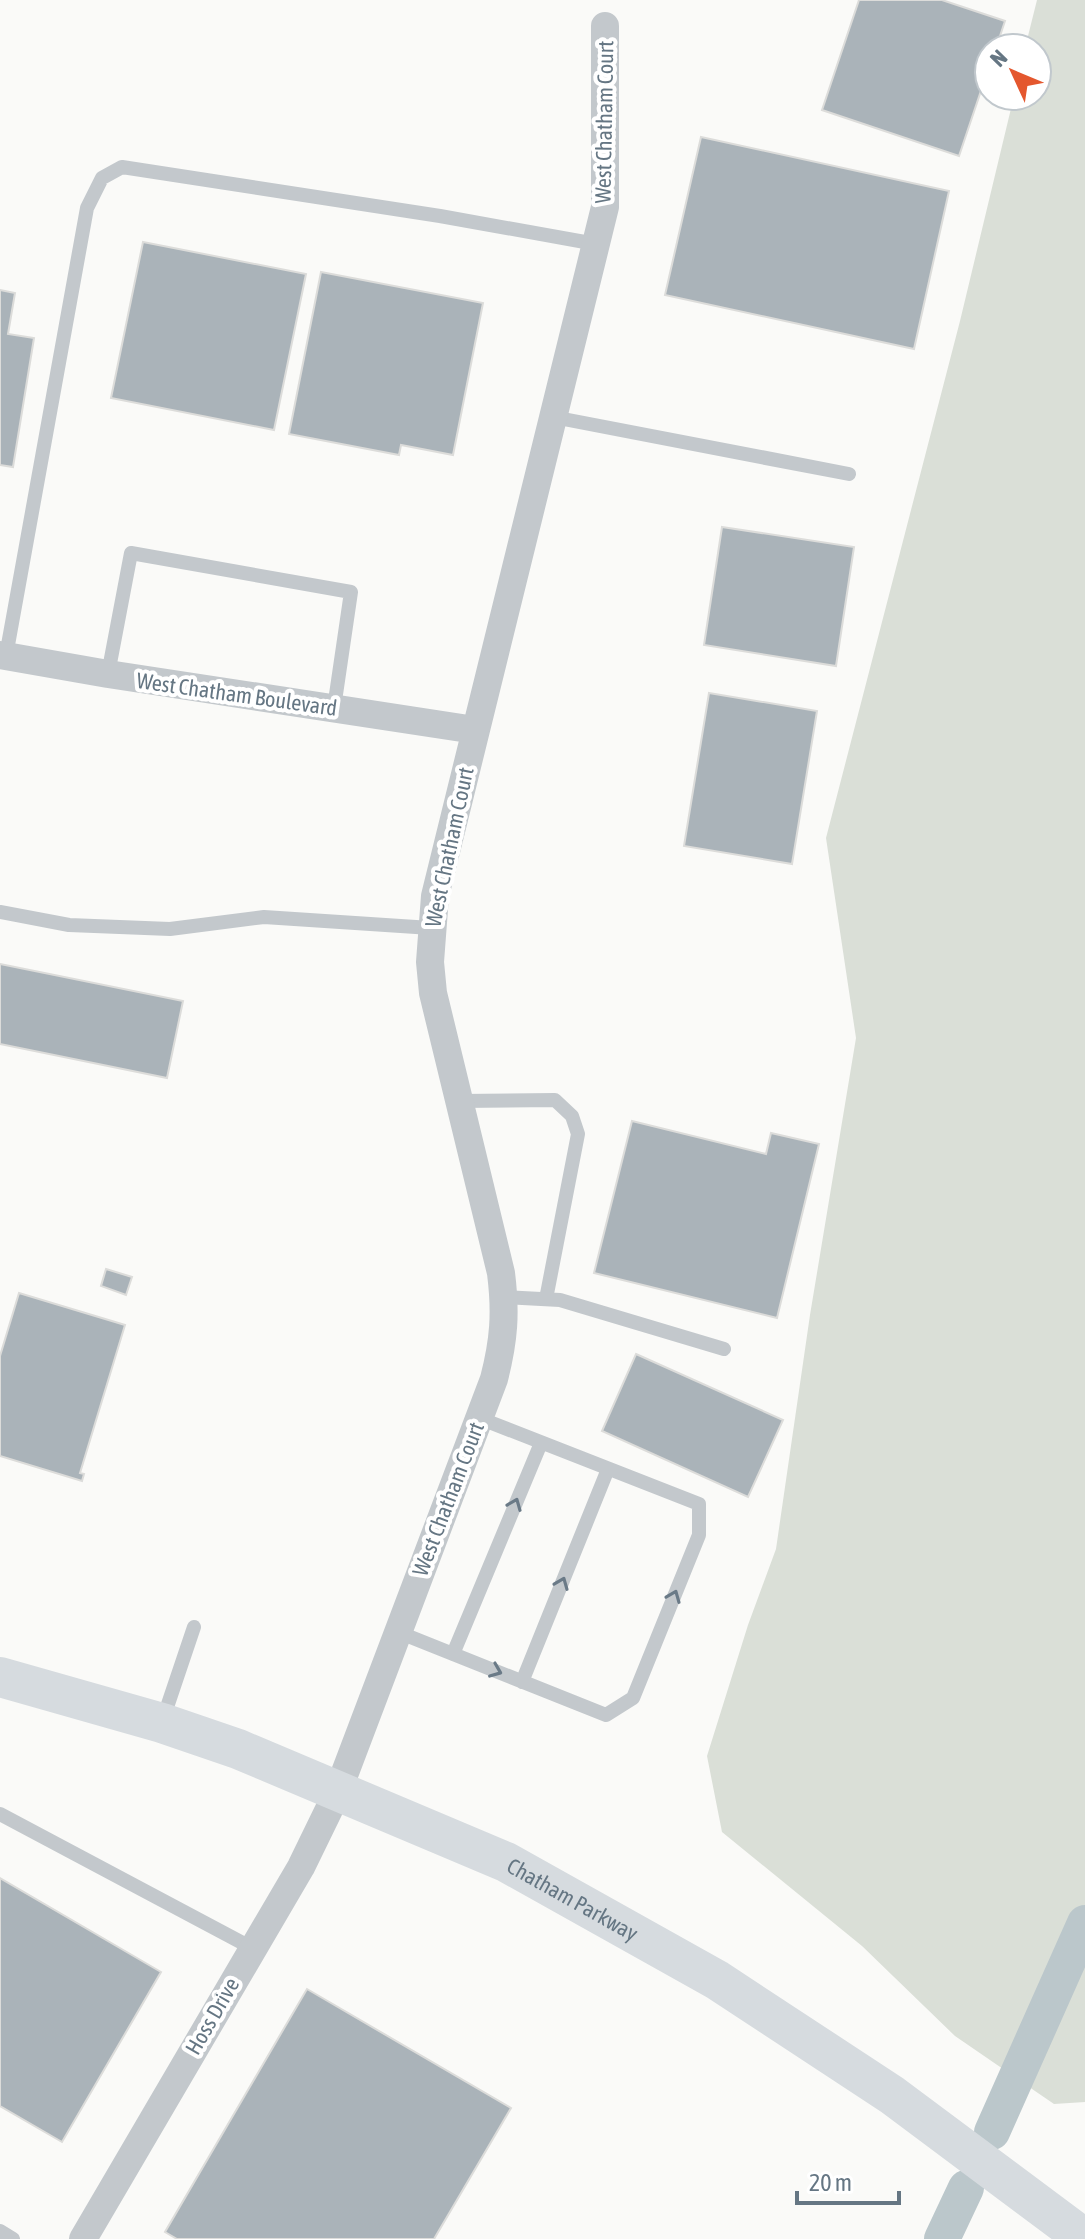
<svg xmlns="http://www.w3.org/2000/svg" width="1085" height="2239" font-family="'Asap Condensed',sans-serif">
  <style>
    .green { fill: #dadfd7 }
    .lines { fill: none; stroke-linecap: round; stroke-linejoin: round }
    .canal { stroke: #bbc7cb; stroke-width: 36 }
    .building { fill: #aab3b9; stroke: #dcdcda; stroke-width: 2 }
    .service { stroke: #c3c8cc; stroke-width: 14 }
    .minor { stroke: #c3c8cc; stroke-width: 28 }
    .secondary { stroke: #d6dbdf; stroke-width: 40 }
    .oneway { stroke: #6a7a87 }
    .labels { text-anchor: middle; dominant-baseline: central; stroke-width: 8; stroke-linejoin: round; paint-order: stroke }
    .street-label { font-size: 22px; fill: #657683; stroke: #fff }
  </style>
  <rect width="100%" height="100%" fill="#fafaf8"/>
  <path class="green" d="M 1037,0 L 1085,0 L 1085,2102 L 1054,2104 L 955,2036 L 862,1946 L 722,1832 L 707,1756 L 748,1625 L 776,1549 L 810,1315 L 856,1038 L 826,838 L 960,321 L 1014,96 L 1037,96 L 1037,48 L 1025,48 Z"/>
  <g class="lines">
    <path class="canal" d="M 992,2132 L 1085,1923
      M 942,2239 L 966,2188"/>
  </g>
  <path class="building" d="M 859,0 L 942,0 L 1005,21 L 996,48 L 989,48 L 989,67 L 959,156 L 822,110 Z
    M 701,137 L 949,191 L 914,349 L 665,295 Z
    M 143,242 L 306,274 L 274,430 L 111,398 Z
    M 321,272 L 483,303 L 453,455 L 401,445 L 399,455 L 289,434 Z
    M 0,290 L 15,293 L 8,334 L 34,338 L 13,467 L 0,465 Z
    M 722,527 L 854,547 L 836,666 L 704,645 Z
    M 709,693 L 817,711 L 792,864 L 684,846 Z
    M 0,964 L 183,1001 L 167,1078 L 0,1044 Z
    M 632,1121 L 766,1154 L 771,1133 L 819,1144 L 777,1318 L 594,1273 Z
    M 106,1269 L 132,1277 L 126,1295 L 101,1286 Z
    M 19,1293 L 125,1325 L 80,1473 L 84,1474 L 82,1481 L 0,1456 L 0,1356 Z
    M 636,1354 L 783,1420 L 748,1497 L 602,1431 Z
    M 0,1878 L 161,1972 L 62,2142 L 0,2106 Z
    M 307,1989 L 511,2108 L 434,2239 L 177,2239 L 165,2232 Z"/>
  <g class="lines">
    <path class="service" d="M 553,417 L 849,474
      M 6,656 L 87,208 L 102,178 L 122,167 L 440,216 L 596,244
      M 108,674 L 131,553 L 351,592 L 334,708
      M 0,912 L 69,925 L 170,929 L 264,917 L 431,928
      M 460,1101 L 555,1100 L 572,1116 L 578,1134 L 546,1299
      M 504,1297 L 560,1300 L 724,1349
      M 398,1632 L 606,1715 L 633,1698 L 699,1535 L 699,1504 L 479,1418
      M 453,1654 L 541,1443
      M 522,1682 L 608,1469
      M 162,1722 L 194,1627
      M 0,1814 L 252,1948
      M 0,2231 L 13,2239"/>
    <path class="minor" d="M 0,655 L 108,674 L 475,730
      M 83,2239 L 301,1867 L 338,1791 L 494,1379 C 504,1340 506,1313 501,1273 L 433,993 L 430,962 L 435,896 L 605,207 L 605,26"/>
    <path class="secondary" id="s1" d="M 0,1677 L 162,1723 L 238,1749 L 506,1862 L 717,1980 L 892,2095 L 1085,2239"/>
  </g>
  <defs><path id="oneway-chevron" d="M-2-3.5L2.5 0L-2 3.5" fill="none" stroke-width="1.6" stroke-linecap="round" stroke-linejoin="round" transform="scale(2)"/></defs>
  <g class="oneway">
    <use href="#oneway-chevron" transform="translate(515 1504) rotate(-68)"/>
    <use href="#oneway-chevron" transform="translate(562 1583) rotate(-68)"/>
    <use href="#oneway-chevron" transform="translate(674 1596) rotate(-68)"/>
    <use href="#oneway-chevron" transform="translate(496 1671) rotate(22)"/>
  </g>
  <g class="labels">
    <g class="street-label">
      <text transform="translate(604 122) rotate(-89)">West Chatham Court</text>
      <text transform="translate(237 694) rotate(8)">West Chatham Boulevard</text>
      <text transform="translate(449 847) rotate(-78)">West Chatham Court</text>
      <text transform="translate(448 1499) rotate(-69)">West Chatham Court</text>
      <text stroke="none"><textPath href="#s1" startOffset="616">Chatham Parkway</textPath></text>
      <text transform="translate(212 2016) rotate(-60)">Hoss Drive</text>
    </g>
  </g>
  <g transform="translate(1013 72) rotate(314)"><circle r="38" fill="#ffffff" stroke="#c1c8cd" stroke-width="2"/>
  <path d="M0-6L14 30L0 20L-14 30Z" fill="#e4572e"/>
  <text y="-12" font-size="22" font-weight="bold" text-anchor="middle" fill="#657683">N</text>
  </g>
  <path d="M797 2191v12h102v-12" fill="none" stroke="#657683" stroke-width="4"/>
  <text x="809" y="2191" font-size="24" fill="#657683" stroke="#ffffff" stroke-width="6" paint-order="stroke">20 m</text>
</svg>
